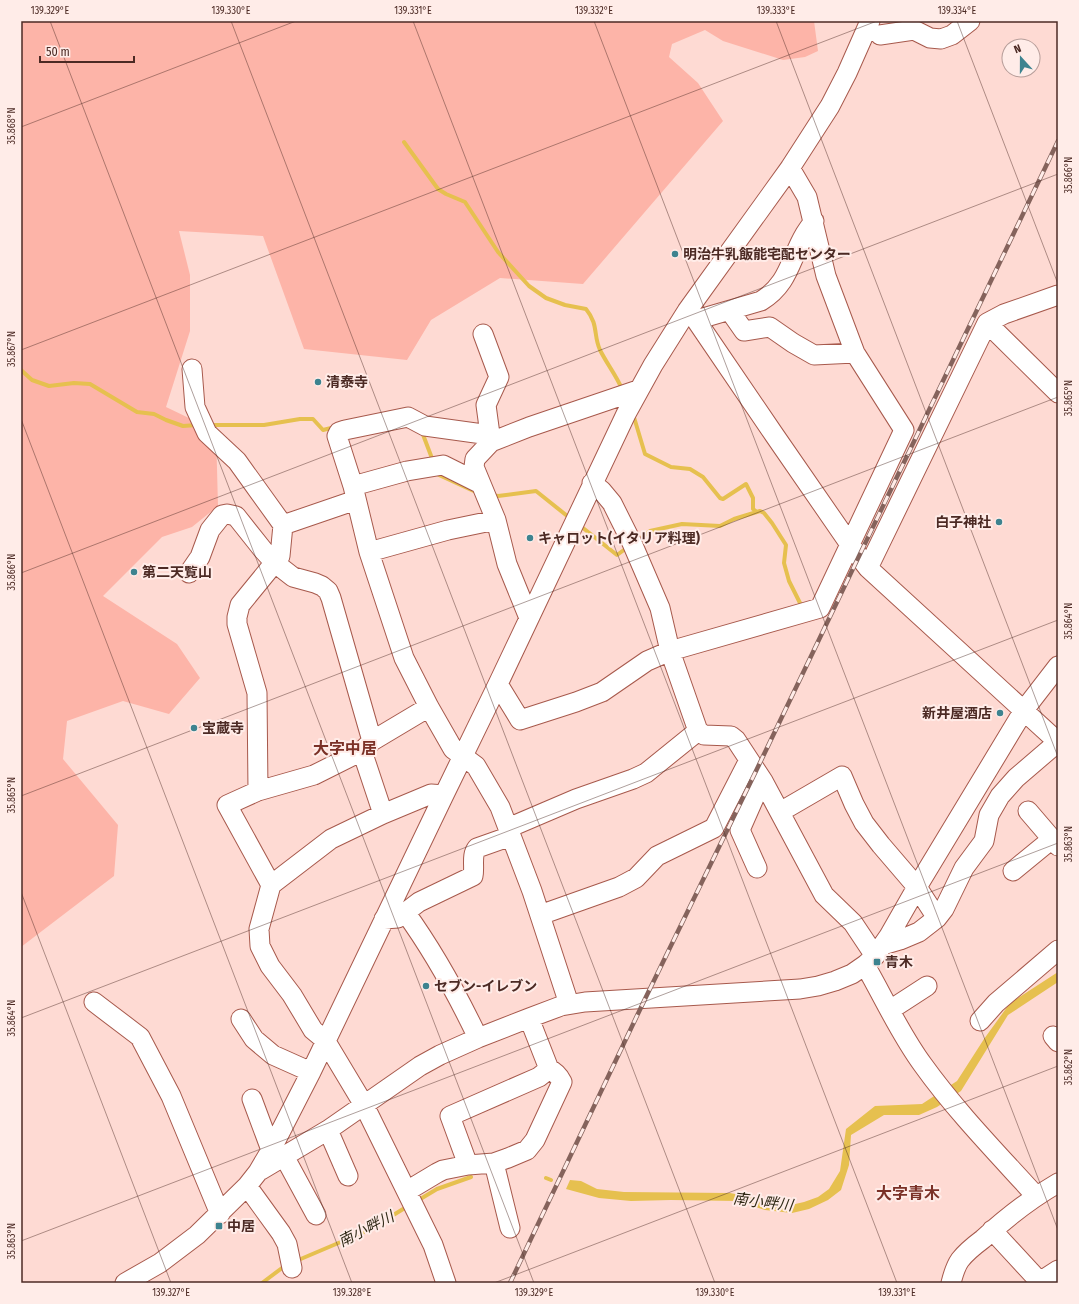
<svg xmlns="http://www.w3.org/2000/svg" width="1079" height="1304" font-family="'Fira Sans Condensed','Noto Sans JP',sans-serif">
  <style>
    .green { fill: #fdb4a8 }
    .water { fill: #e6c04f }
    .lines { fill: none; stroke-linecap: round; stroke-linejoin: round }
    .stream { stroke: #e6c04f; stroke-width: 4 }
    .minor-casing { stroke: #a7594c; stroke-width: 21 }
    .minor { stroke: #fff; stroke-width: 19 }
    .rail-casing { stroke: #85635c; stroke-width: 4.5 }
    .rail { stroke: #ffece8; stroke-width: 3; stroke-dasharray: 9; stroke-linecap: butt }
    .ticks { fill: none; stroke: #4c2a24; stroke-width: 1; stroke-opacity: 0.45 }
    .poi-dot { fill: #3d838f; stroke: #ffece8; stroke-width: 1.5 }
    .labels { text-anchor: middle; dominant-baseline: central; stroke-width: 4; stroke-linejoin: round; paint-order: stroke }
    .poi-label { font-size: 14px; font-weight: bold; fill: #4c2a24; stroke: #ffece8; text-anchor: start }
    .water-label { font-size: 15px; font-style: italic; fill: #312a17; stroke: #ffece8 }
    .quarter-label { font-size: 16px; font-weight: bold; fill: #7b3127; stroke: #ffece8 }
    .neatline { fill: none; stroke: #4c2a24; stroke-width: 1.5 }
    .ticks-label { font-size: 10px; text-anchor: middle; fill: #4c2a24 }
  </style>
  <rect width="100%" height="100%" fill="#fedad3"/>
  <path class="green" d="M 21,21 L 814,21 L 818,51 L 805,57 L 783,60 L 723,41 L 705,30 L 672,44 L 669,57 L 698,83 L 723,121 L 583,284 L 500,278 L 431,320 L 407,360 L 304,349 L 263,236 L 179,231 L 190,275 L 190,331 L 166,407 L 216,431 L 218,506 L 192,527 L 162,537 L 103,596 L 177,644 L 200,678 L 169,714 L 123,701 L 67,721 L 63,759 L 118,825 L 114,876 L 21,947 Z"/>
  <path class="water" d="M 1058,972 L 1058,982 L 1008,1015 L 961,1091 L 937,1107 L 919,1115 L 884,1115 L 851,1135 L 849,1165 L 841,1190 L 828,1200 L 809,1209 L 792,1213 L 765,1210 L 738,1201 L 671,1200 L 631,1201 L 599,1198 L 566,1189 L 570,1180 L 581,1181 L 597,1189 L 624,1192 L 730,1193 L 791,1205 L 804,1202 L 818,1197 L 829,1189 L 840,1171 L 846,1129 L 875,1106 L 922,1104 L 957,1081 L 984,1039 L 1010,1003 Z"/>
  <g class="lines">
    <path class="stream" d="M 404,142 L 438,189 L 446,194 L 465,202 L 498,252 L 529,286 L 546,298 L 565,305 L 586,309 C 599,325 593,335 600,350 C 607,364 616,375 622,389
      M 21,370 L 32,380 L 49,386 L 74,383 L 90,384 L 137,412 L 154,414 L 166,420 L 183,426 L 197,425
      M 633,414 L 645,454 L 671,467 L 690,469 L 703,477 L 720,498 L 723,499 L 746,484 L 753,498 L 753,509 L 757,512
      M 210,425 L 264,425 L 300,419 L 313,419 L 323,430 L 335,427
      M 422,432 L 433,461
      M 437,471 L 439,475 L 478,493
      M 492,495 L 498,496 L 536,491 L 571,519
      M 578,524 L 617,555 L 628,547
      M 637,541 L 650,531 L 682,524 L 720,526 L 734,519 L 760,511 L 764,513 L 772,523 L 786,545 L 784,563 L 789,581 L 801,605
      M 546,1178 L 551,1180
      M 417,1201 L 437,1189 L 471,1177
      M 296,1261 L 369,1230 L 408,1206
      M 262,1283 L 286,1265"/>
    <defs>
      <path id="minor" d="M 880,35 L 914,30 L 930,38 L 941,39 L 952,35 L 970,21
        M 687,311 L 696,320 L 775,436 L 851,546 L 868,568 L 1058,742
        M 730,311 L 744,331 L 770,327 L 793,343 L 814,355 L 855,353
        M 696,320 L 761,301 C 789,284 790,259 805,234 C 808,229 811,225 814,221
        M 987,323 L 1058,393
        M 483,334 L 499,377 L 486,405 L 491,442 L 475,459 L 474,467 L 496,520 L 507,564 L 529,618
        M 192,369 L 195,407 L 207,433 L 237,461 L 283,525 L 356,500
        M 490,435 L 425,426 L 408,417 L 345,430 L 339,432 L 337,436 L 353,486 L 369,552 L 404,658 L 429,707 L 453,749 L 476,766 L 500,807 L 532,891 L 569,1004
        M 491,442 L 529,427 L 638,390
        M 592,483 L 602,491 L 612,503 L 632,543 L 660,608 L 670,651 L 698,731 L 704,735 L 731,736 L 736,740 L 763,781 L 824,895 L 853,923 L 875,956
        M 353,486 L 407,471 L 443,465 L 481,484
        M 369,552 L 448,530 L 496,520
        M 868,568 L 987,323 L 1004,314 L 1058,295
        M 189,573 L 200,557 L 210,530 L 222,515 L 227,514 L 236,516 L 263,550 L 275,563 L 293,577 L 315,583 L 322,586 L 328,591 L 331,598 L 372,741
        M 498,684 L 520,720 L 576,702 L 602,692 L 647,661 L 670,651 L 820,608 L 904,430 L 855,353 L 826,276 L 807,197 L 790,168
        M 429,707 L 372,741 L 362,751 L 314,775 L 258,791 L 227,805 L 271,885 L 259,929 L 260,946 L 270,966 L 292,995 L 313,1030 L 325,1040 L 364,1105 L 433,1245 L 446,1283
        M 362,751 L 383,814
        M 258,791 L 257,693 L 237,624 L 237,617 L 240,605 L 280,556 L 283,525
        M 1028,811 L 1058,846
        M 780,812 L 842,776 L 854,804 L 864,823 L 881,845 L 917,887 L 937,918
        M 508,828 L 576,799 L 633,779 L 646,773 L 698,731
        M 757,868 L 740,830 L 762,780
        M 1013,871 L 1052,839
        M 271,885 L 331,839 L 383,814 L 431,794 L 444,795
        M 405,912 C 434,952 457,994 478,1038
        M 540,915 L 619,887 L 636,878 L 657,856 L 714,828 L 749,760
        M 384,919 L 398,918 L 419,902 L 473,876 C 475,867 471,855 477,848 L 511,836
        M 883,945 L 900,940 L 919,932 L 937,918 L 944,909 L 964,868 L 984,841 L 989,815 L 1000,796 L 1016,778 L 1058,742
        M 865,965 C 884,998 900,1034 923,1065 C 956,1111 997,1153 1036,1196
        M 94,1002 L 140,1037 L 171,1096 L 220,1214
        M 890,1010 L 927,986
        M 241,1019 L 254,1039 L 273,1055 L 311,1072
        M 980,1021 L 996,1003 L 1058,950
        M 1053,1036 L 1058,1042
        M 252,1099 L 271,1150
        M 328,1130 L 348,1176
        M 284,1156 L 316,1215
        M 494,1163 L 510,1228
        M 468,1165 L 450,1116 L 539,1077 L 549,1069
        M 261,1170 L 328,1130 L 420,1066 L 440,1055 L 478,1038 L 529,1018 L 561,1006 L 585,1002 L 800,989 L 818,986 L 835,981 L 852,974 L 865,965 L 875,956 L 889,936 L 917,887 L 1024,710 L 1058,666
        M 247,1186 L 281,1233 L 287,1244 L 292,1268
        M 407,1191 L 437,1173 L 443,1170 L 468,1165 L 494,1163 L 508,1158 L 527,1150 L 535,1140 L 562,1082 C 559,1076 556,1072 549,1069 L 529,1018
        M 992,1230 L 1040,1282
        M 125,1283 L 160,1263 L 197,1235 L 247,1186 L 258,1172 L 271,1150 L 311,1072 L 444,795 L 498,684 L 626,414 L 653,365 L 687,311 L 790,168 L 830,106 L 847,73 L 870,21
        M 951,1283 C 953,1275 955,1267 960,1260 C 966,1252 975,1245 983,1239 C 1006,1218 1030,1199 1058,1183
        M 1038,1283 L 1058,1270"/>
    </defs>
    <use href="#minor" class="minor-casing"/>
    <use href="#minor" class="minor"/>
    <defs>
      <path id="rail" d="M 510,1283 L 645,999 L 756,771 L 1058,141"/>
    </defs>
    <use href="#rail" class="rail-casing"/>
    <use href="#rail" class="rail"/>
  </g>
  <path class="ticks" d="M 50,21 L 534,1283M 231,21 L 715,1283M 413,21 L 897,1283M 594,21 L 1058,1230M 776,21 L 1058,757M 957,21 L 1058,284M 21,127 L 296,21M 21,350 L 877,21M 21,419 L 352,1283M 21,573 L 1058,174M 21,796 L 1058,397M 21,892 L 171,1283M 21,1018 L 1058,620M 21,1241 L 1058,843M 494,1283 L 1058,1066"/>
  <g class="poi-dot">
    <circle cx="675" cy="254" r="4"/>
    <circle cx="318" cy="382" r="4"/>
    <circle cx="999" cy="522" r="4"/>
    <circle cx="530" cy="538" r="4"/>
    <circle cx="134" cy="572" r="4"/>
    <circle cx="1000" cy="713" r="4"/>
    <circle cx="194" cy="728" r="4"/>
    <rect x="873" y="958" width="8" height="8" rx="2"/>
    <circle cx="426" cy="986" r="4"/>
    <rect x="215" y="1222" width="8" height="8" rx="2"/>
  </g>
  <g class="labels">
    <g class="poi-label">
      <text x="683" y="254">明治牛乳飯能宅配センター</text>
      <text x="326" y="382">清泰寺</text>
      <text x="991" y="522" text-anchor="end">白子神社</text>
      <text x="538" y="538">キャロット(イタリア料理)</text>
      <text x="142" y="572">第二天覧山</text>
      <text x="992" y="713" text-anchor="end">新井屋酒店</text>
      <text x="202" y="728">宝蔵寺</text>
      <text x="885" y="962">青木</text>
      <text x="434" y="986">セブン-イレブン</text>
      <text x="227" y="1226">中居</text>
    </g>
    <g class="water-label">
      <text transform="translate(763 1202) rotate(7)">南小畔川</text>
      <text transform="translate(366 1229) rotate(-27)">南小畔川</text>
    </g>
    <g class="quarter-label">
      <text x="345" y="748">大字中居</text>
      <text x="908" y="1193">大字青木</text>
    </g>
  </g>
  <rect width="1079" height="1304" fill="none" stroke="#ffece8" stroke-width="44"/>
  <g transform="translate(1021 58) rotate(339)"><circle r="19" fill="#ffece8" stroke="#b79e9a"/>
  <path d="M0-3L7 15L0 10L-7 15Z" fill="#3d838f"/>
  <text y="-6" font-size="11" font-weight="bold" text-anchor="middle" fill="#4c2a24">N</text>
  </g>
  <path d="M40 56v6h94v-6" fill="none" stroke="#4c2a24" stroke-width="2"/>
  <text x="46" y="56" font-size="12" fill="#4c2a24" stroke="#ffece8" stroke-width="3" paint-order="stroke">50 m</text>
  <rect x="22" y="22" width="1035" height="1260" class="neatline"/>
  <g class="ticks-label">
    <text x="50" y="14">139.329°E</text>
    <text x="231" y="14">139.330°E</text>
    <text x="413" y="14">139.331°E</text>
    <text x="594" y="14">139.332°E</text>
    <text x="776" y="14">139.333°E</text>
    <text x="957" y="14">139.334°E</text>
    <text transform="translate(11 126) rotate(-90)" y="4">35.868°N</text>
    <text transform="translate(1068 175) rotate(-90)" y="4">35.866°N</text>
    <text transform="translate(11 349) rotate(-90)" y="4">35.867°N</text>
    <text transform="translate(1068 398) rotate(-90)" y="4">35.865°N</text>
    <text transform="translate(11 572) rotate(-90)" y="4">35.866°N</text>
    <text transform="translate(1068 621) rotate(-90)" y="4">35.864°N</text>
    <text transform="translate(11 795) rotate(-90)" y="4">35.865°N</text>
    <text transform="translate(1068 844) rotate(-90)" y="4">35.863°N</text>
    <text transform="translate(11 1018) rotate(-90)" y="4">35.864°N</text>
    <text transform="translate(1068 1067) rotate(-90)" y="4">35.862°N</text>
    <text transform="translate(11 1241) rotate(-90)" y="4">35.863°N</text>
    <text x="171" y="1296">139.327°E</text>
    <text x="352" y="1296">139.328°E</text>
    <text x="534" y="1296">139.329°E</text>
    <text x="715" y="1296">139.330°E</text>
    <text x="897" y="1296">139.331°E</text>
  </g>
</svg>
